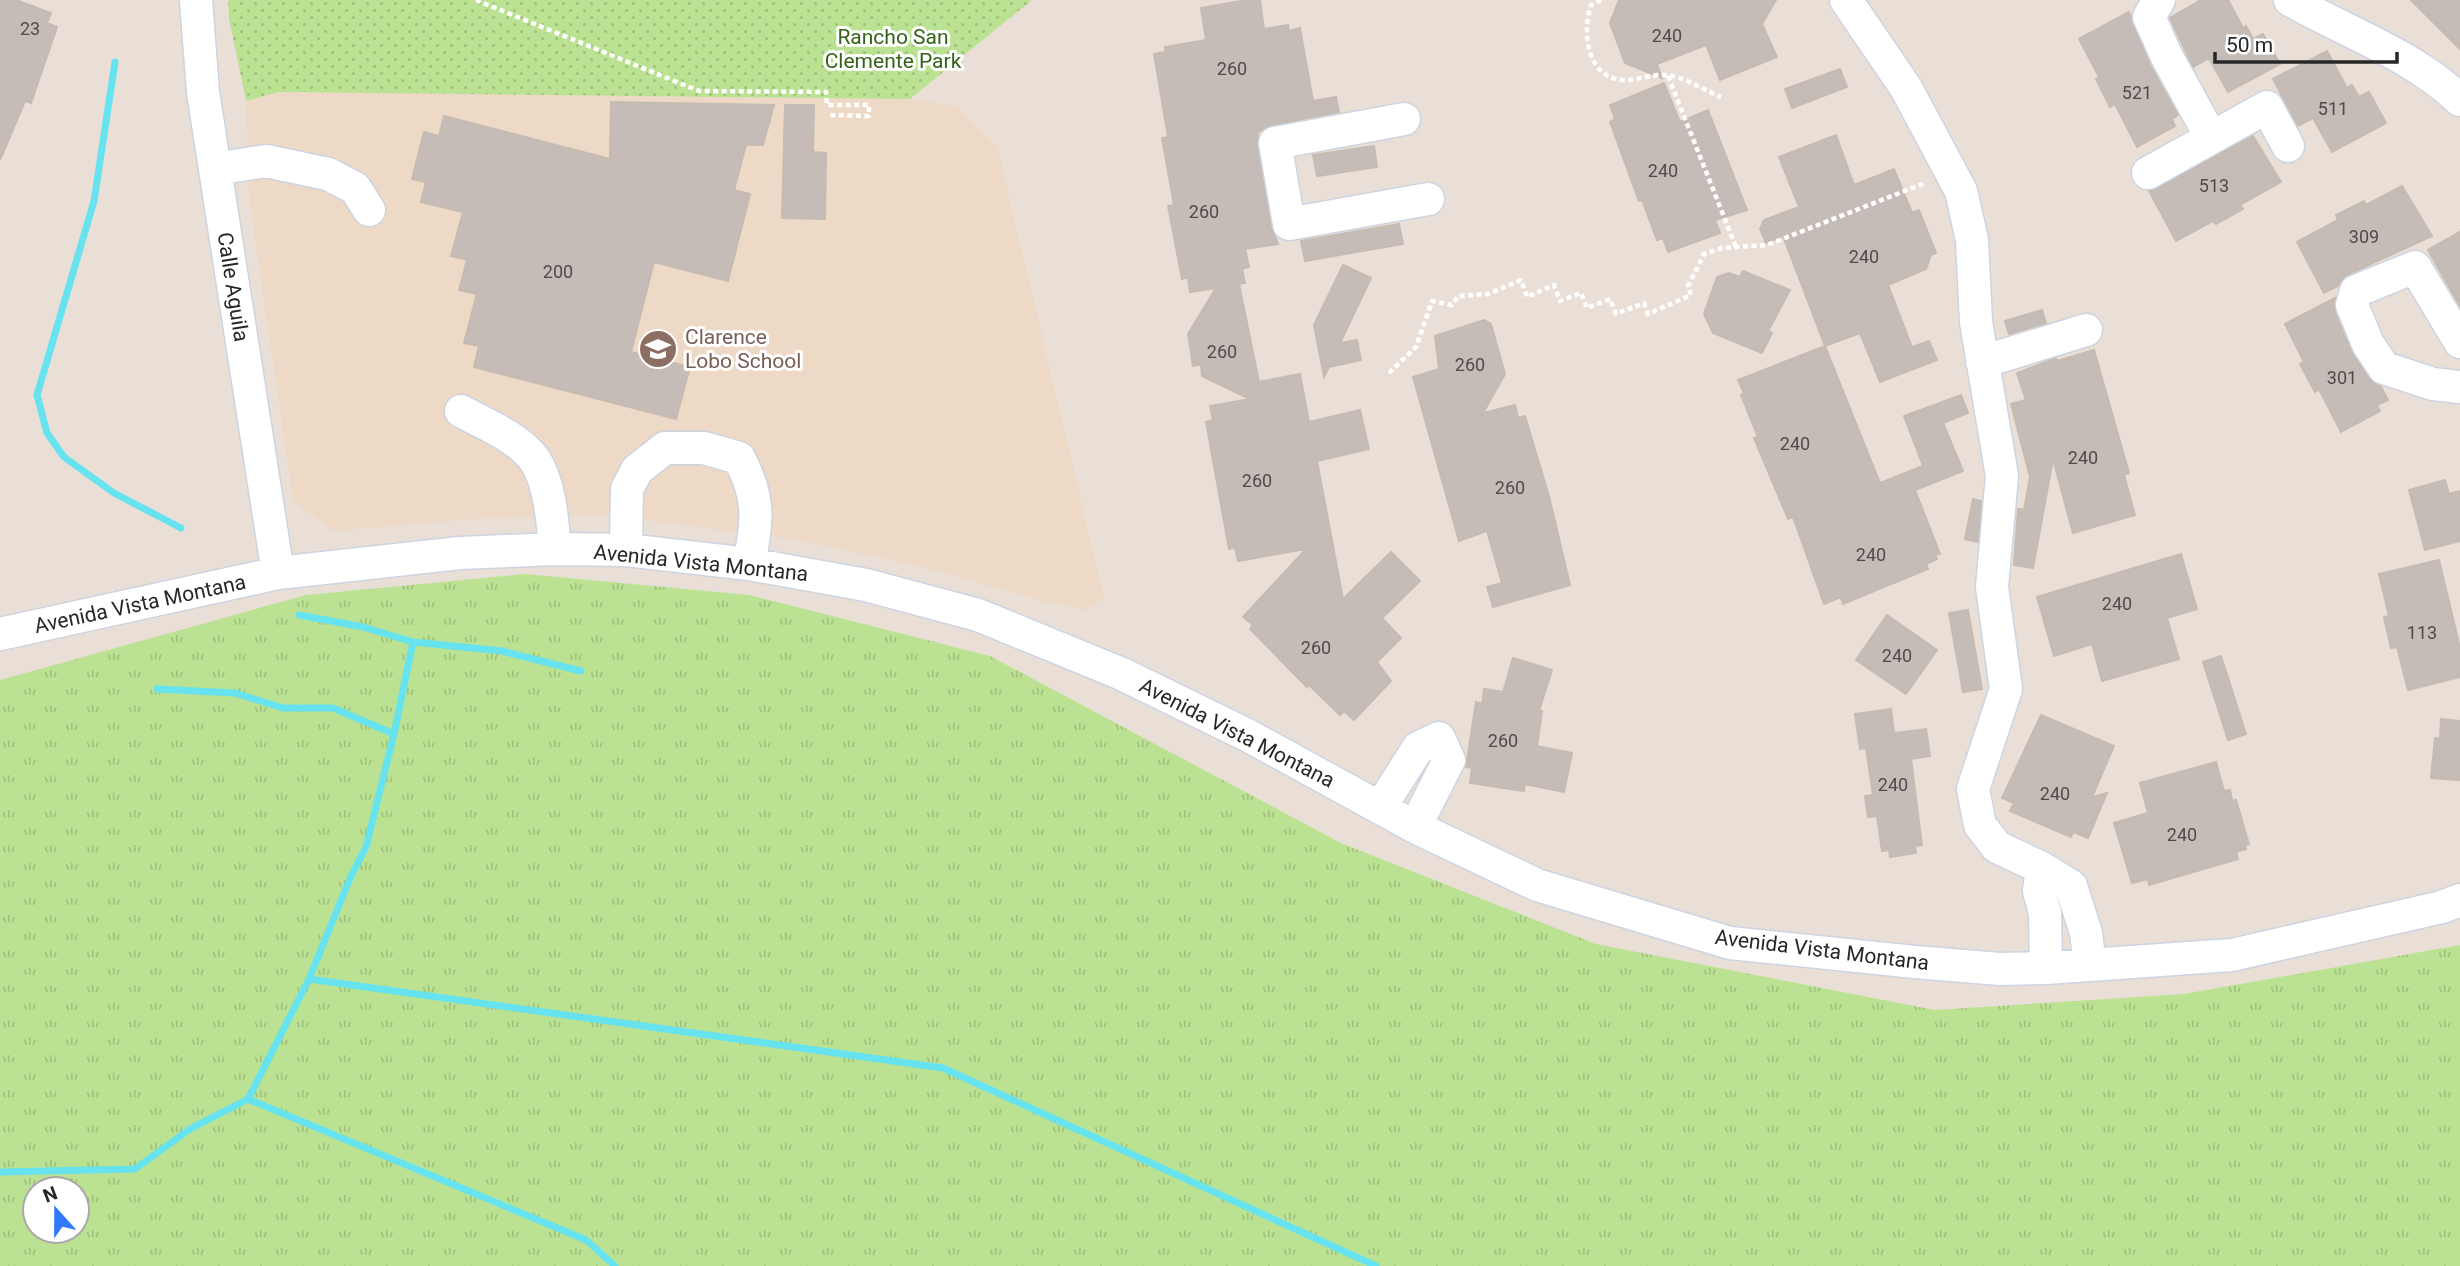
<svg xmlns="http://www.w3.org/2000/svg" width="2460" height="1266" font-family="Roboto,sans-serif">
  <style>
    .education { fill: #edd9c6 }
    .grass { fill: url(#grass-tufts); fill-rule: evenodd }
    .park { fill: url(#park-dots) }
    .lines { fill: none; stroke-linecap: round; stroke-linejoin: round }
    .stream { stroke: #67e2ef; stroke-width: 7 }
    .building { fill: #c5bcb7; stroke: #c5bbb1; stroke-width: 2 }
    .minor-casing { stroke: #cdd4e1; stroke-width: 35 }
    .path { stroke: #fff; stroke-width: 4.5; stroke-dasharray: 5 3.5; stroke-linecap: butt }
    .minor { stroke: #fff; stroke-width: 32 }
    .labels { text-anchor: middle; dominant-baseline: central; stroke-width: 6; stroke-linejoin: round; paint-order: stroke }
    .number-label { font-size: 18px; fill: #4e4c4b }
    .park-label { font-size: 21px; fill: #346318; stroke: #fff }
    .street-label { font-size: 21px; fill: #272727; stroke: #fff }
    .education-label { font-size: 21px; fill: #785e54; stroke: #fff; text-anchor: start }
  </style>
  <defs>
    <pattern id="grass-tufts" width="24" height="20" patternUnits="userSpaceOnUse" patternTransform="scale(1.75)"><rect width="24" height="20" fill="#bbe292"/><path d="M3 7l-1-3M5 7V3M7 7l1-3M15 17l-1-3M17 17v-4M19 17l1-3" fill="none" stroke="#a1c27e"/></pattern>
    <pattern id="park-dots" width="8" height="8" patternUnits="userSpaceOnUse" patternTransform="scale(1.75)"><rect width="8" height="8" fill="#bbe292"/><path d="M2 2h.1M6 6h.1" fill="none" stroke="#a1c27e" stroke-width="1.8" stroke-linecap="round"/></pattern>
  </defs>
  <rect width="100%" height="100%" fill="#eadfd7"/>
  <path class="education" d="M 279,92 L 910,99 L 956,106 L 997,146 L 1104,597 L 1088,610 L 1046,602 L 920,566 L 796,540 L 606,515 L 485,518 L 333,531 L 293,501 L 249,197 L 246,101 Z"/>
  <path class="grass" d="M 526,574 L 749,595 L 990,656 L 1341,843 L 1596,944 L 1935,1010 L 2184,994 L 2460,945 L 2460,1266 L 0,1266 L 0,680 L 306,595 ZM 35,1189 L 77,1189 L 77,1231 L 35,1231 Z"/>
  <path class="park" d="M 228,0 L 1032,0 L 910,99 L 279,92 L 246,101 L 229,19 Z"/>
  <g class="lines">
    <path class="stream" d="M 115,62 L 94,201 L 37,395 L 47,433 L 64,457 L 114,493 L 181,528
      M 299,615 L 363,627 L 413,642 L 502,651 L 581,671
      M 157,689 L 235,693 L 283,708 L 333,708 L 394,734
      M 309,979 L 943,1068 L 1376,1266
      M 248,1099 L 586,1240 L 615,1266
      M 0,1172 L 135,1169 L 190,1129 L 248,1099 L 309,979 L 351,876 L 366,847 L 394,734 L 413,642"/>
  </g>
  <path class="building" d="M 0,0 L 16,0 L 51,13 L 47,23 L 57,27 L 31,103 L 25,101 L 0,160 Z
    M 1246,0 L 1260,0 L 1264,29 L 1288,25 L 1289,31 L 1300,28 L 1313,101 L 1336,97 L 1339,112 L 1272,125 L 1258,132 L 1257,146 L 1271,227 L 1278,244 L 1245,249 L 1249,267 L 1242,269 L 1245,283 L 1239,284 L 1259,382 L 1300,374 L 1309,422 L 1360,410 L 1369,449 L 1317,461 L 1343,599 L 1391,552 L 1420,581 L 1382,618 L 1401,638 L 1377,662 L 1391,681 L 1354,720 L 1344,711 L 1340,715 L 1309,685 L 1307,687 L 1300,680 L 1250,629 L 1253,625 L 1243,617 L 1306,549 L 1238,561 L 1235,547 L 1229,549 L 1206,422 L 1213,420 L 1210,406 L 1250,399 L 1202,376 L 1201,364 L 1193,366 L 1188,334 L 1216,288 L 1190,292 L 1188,277 L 1182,279 L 1168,206 L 1174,205 L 1162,138 L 1168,137 L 1154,54 L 1165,52 L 1165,47 L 1206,40 L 1201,8 Z
    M 1619,0 L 1776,0 L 1762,24 L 1777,57 L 1720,80 L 1706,45 L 1657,64 L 1662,78 L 1625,63 L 1610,23 Z
    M 2201,0 L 2228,0 L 2243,28 L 2246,26 L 2253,39 L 2263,34 L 2280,64 L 2228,92 L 2209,58 L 2193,67 L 2170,18 Z
    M 2411,0 L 2460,0 L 2460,49 Z
    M 2129,12 L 2150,65 L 2178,115 L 2172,119 L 2175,126 L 2137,147 L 2115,104 L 2110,107 L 2096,79 L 2099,77 L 2079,39 Z
    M 2327,51 L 2347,88 L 2352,85 L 2359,97 L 2369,92 L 2386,123 L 2332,152 L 2313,118 L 2298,126 L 2273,79 Z
    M 1840,69 L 1847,87 L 1792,108 L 1785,89 Z
    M 1664,83 L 1680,122 L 1708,110 L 1747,210 L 1715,220 L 1720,233 L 1668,252 L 1663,238 L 1657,240 L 1642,200 L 1639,201 L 1610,122 L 1615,119 L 1610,105 Z
    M 611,102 L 774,105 L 763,145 L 746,145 L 734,190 L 750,194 L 728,281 L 654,262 L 631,352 L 690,367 L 676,419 L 474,367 L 479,346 L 464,343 L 477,294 L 459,290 L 467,260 L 451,256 L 463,212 L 421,202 L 426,182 L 412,179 L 424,132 L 439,136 L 444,116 L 610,159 Z
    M 785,105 L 814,105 L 813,152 L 826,153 L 825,219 L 782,218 Z
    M 1836,135 L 1854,185 L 1894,169 L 1912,213 L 1919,210 L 1936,253 L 1931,255 L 1926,269 L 1888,285 L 1912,347 L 1929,341 L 1937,360 L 1880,382 L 1860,333 L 1825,346 L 1783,236 L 1766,243 L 1760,229 L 1764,220 L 1799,207 L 1779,157 Z
    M 2253,136 L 2281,182 L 2240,205 L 2243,209 L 2216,224 L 2213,221 L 2176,241 L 2149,191 Z
    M 1374,146 L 1377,167 L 1317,176 L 1313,155 Z
    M 2402,186 L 2432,236 L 2349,274 L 2338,286 L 2324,293 L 2297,242 L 2338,220 L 2336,215 L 2364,201 L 2366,205 Z
    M 1399,224 L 1403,244 L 1305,261 L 1301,241 Z
    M 2460,232 L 2460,306 L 2428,250 Z
    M 1343,265 L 1371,278 L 1340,343 L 1357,340 L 1361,360 L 1329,367 L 1324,377 L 1314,325 Z
    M 1743,271 L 1790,290 L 1768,331 L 1772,333 L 1762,353 L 1713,333 L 1704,314 L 1717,277 L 1729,273 L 1740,277 Z
    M 2335,298 L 2335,312 L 2351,351 L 2369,378 L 2381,387 L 2388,400 L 2377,405 L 2380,411 L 2341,432 L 2319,389 L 2315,392 L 2300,364 L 2304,362 L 2285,324 Z
    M 2042,310 L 2046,323 L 2009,334 L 2005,321 Z
    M 1484,320 L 1491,324 L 1505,374 L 1483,413 L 1515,405 L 1518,418 L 1525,416 L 1549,496 L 1570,585 L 1493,607 L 1487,587 L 1502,583 L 1487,531 L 1459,541 L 1413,377 L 1439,369 L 1435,336 Z
    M 1825,346 L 1880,483 L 1923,466 L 1904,416 L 1961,395 L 1968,413 L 1943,423 L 1963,471 L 1915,490 L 1940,554 L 1935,555 L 1937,559 L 1926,564 L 1928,569 L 1843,604 L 1841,597 L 1824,604 L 1793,517 L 1788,519 L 1754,438 L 1758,437 L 1741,395 L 1744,393 L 1738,380 Z
    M 2094,350 L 2129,473 L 2124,475 L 2135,515 L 2073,533 L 2053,459 L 2033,568 L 2014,565 L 2018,509 L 2024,510 L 2030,477 L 2011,404 L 2026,400 L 2017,373 L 2056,358 L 2057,361 Z
    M 2445,480 L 2449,494 L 2460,491 L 2460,541 L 2425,550 L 2409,490 Z
    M 1973,499 L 1981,501 L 1978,542 L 1965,539 Z
    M 2181,554 L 2197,609 L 2167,618 L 2179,659 L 2102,681 L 2092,644 L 2054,656 L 2037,597 Z
    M 2439,560 L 2460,648 L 2460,677 L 2408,690 L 2397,647 L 2391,648 L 2384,617 L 2389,616 L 2379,574 Z
    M 1968,610 L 1982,689 L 1963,692 L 1949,613 Z
    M 1887,615 L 1937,650 L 1906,694 L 1856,660 Z
    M 2221,656 L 2246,734 L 2228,740 L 2203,662 Z
    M 1513,658 L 1552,670 L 1539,711 L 1542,711 L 1537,746 L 1572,753 L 1564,792 L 1525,784 L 1524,791 L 1470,783 L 1472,768 L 1466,767 L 1476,702 L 1482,704 L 1484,689 L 1503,692 Z
    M 1891,709 L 1894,733 L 1926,729 L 1930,756 L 1911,759 L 1922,845 L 1915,846 L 1916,853 L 1890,857 L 1889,850 L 1882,851 L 1877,816 L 1868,817 L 1865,796 L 1873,795 L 1866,748 L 1860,749 L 1855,714 Z
    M 2041,715 L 2114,746 L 2092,797 L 2107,793 L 2088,838 L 2073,832 L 2071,837 L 2010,811 L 2014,803 L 2002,798 Z
    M 2441,719 L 2460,721 L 2460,780 L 2431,778 L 2435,738 L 2440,739 Z
    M 2216,762 L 2224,791 L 2230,790 L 2232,801 L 2236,800 L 2249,844 L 2245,845 L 2246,849 L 2236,852 L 2238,859 L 2149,885 L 2148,879 L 2132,883 L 2114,823 L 2148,813 L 2140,783 Z"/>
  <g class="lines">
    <defs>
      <path id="minor" d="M 196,0 L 203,92 L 278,573
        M 1846,0 L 1906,88 L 1961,191 L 1972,240 L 1976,322 L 2002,476 L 1992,587 L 2006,689 L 1973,789 L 1980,825 L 1997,847 L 2042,868 L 2071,886 L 2086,933 L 2090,965
        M 2159,0 L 2149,17 L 2167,57 L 2211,137
        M 2290,0 C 2348,33 2411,54 2460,100
        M 1404,119 L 1275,143 L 1289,224 L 1428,199
        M 215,169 L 266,161 L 328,174 L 355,188 L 369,210
        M 2148,173 L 2267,107 L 2288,146
        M 2460,342 L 2415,267 L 2356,291 L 2352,305 L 2368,344 L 2384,368 L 2433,384 L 2460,387
        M 1982,362 L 2086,330
        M 461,411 C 484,424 518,437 534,459 C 549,480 554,524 554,549
        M 626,550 L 627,489 L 637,470 L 665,448 L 704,448 L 739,458 C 760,497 758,521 749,564
        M 0,634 L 278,573 L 460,553 L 554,549 L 626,550 L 749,564 L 866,585 L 978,615 L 1122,674 L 1247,735 L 1415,827 L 1537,885 L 1730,943 L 1915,962 L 2000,969 L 2046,968 L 2232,955 L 2442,907 L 2460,900
        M 1380,808 L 1418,748 L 1439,738 L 1449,760 L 1415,827
        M 2042,868 L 2039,891 L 2045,913 L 2046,968"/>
    </defs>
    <use href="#minor" class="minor-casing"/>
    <path class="path" d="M 476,0 L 699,91 L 826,92 L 827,105 L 869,105 L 869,116 L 829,115
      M 1601,0 L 1591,5 C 1582,31 1586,77 1622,80 C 1636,81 1651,74 1665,75 C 1682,75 1705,91 1721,97
      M 1668,76 L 1736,247
      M 1389,373 L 1416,347 L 1432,301 L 1452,305 L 1458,296 L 1488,294 L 1521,280 L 1527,297 L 1554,285 L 1560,301 L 1581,293 L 1587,308 L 1610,299 L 1616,314 L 1644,303 L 1648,314 L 1691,295 L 1688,286 L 1704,254 L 1722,248 L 1767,245 L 1925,183"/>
    <use href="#minor" class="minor"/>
  </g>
  <defs>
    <symbol id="school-disc" viewBox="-11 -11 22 22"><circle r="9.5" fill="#8d6e63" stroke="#fff"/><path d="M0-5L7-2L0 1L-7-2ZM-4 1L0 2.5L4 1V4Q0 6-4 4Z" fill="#fff"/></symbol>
  </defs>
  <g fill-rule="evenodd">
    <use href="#school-disc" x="636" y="327" width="44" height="44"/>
  </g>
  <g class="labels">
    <g class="number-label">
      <text x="30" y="28">23</text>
      <text x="1667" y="35">240</text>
      <text x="1232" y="68">260</text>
      <text x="2137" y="92">521</text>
      <text x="2333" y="108">511</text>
      <text x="1663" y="170">240</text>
      <text x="2214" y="185">513</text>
      <text x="1204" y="211">260</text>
      <text x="2364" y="236">309</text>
      <text x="1864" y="256">240</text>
      <text x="558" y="271">200</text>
      <text x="1222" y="351">260</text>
      <text x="1470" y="364">260</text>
      <text x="2342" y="377">301</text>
      <text x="1795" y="443">240</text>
      <text x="2083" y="457">240</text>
      <text x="1257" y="480">260</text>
      <text x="1510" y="487">260</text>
      <text x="1871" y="554">240</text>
      <text x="2117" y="603">240</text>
      <text x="2422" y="632">113</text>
      <text x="1316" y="647">260</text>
      <text x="1897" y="655">240</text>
      <text x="1503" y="740">260</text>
      <text x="1893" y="784">240</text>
      <text x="2055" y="793">240</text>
      <text x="2182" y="834">240</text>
    </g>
    <g class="park-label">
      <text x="893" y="37">Rancho San<tspan x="893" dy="24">Clemente Park</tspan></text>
    </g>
    <g class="street-label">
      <text transform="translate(233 287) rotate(81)">Calle Aguila</text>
      <text transform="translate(701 563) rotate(6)">Avenida Vista Montana</text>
      <text transform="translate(140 604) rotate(-12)">Avenida Vista Montana</text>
      <text transform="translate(1237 733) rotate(27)">Avenida Vista Montana</text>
      <text transform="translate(1822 950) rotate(7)">Avenida Vista Montana</text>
    </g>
    <g class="education-label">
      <text x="685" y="337">Clarence<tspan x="685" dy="24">Lobo School</tspan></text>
    </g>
  </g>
  <g transform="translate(56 1210) rotate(339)"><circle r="33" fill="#ffffff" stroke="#a9a9a9" stroke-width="2"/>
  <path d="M0-5L12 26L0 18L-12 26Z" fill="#327afc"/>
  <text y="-10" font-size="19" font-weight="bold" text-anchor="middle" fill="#272727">N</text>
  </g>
  <path d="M2215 52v10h182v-10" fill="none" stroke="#272727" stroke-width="3.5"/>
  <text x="2226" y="52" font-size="21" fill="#272727" stroke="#ffffff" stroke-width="5" paint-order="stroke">50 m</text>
</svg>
